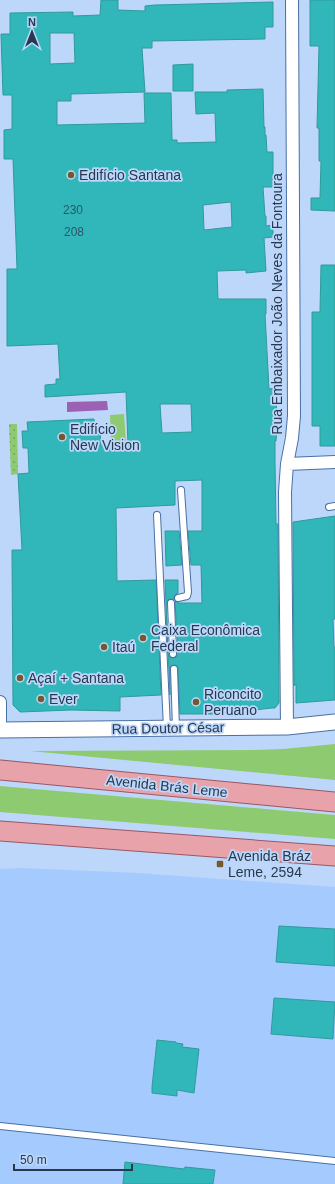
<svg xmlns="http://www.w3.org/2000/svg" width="335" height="1184" font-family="Arial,sans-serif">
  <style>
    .built { fill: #a5cbfe }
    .park { fill: #8ecb70 }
    .garden { fill: url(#garden-dots) }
    .water { fill: #9d61b4 }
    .building { fill: #31b7b9; stroke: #2f9a9b; fill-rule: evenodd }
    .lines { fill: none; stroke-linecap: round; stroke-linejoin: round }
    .service-casing { stroke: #4970a4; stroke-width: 8 }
    .minor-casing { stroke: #4970a4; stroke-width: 14 }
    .tertiary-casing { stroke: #4970a4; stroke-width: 17 }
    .primary-casing { stroke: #9b5665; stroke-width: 21 }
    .service { stroke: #fff; stroke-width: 6 }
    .minor { stroke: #fff; stroke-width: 12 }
    .tertiary { stroke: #fff; stroke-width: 15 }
    .primary { stroke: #e8a3aa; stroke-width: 19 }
    .poi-dot { fill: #75582c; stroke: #bdd7fa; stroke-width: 1.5 }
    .labels { text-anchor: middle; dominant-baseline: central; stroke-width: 3.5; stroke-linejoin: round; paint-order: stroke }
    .number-label { font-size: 12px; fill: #2a586a }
    .poi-label { font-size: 14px; fill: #27384f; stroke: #bdd7fa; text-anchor: start }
    .street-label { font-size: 14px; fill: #27384f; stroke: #bdd7fa }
  </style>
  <defs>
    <pattern id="garden-dots" width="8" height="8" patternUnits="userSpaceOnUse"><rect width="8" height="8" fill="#8ecb70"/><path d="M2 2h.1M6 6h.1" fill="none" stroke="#74a65e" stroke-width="1.8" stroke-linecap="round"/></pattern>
  </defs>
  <rect width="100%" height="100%" fill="#bdd7fa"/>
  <path class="built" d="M 21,868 L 138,873 L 335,887 L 335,1184 L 0,1184 L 0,869 Z"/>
  <path class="park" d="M 124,414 L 126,443 L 111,444 L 110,415 Z
    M 335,744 L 335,780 L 30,751 L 254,750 L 283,749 Z
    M 0,786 L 335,815 L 335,839 L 0,812 Z"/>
  <path class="garden" d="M 9,424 L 17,424 L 18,474 L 11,475 Z"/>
  <path class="water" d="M 107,401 L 108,410 L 67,412 L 67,402 Z"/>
  <path class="building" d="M 101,0 L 118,0 L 118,10 L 145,11 L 145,6 L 155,5 L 273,2 L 273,27 L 265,27 L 265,39 L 152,41 L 152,48 L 142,48 L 145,92 L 71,94 L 71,101 L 57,101 L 57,125 L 145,123 L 144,93 L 171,93 L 172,140 L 177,140 L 177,143 L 216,142 L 215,113 L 196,114 L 195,92 L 227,92 L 227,90 L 263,89 L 264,127 L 265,127 L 265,135 L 266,135 L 267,152 L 273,152 L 273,187 L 263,187 L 265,216 L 266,216 L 266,226 L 273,225 L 273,237 L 264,238 L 266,271 L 246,273 L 246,270 L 217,271 L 218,299 L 266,299 L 266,314 L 265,314 L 269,389 L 276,388 L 277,427 L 276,441 L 275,441 L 275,461 L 276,524 L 278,524 L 279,703 L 275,708 L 272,708 L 220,714 L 180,714 L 178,669 L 178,666 L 174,665 L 171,665 L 170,669 L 170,695 L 165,580 L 178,580 L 178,593 L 174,596 L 174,600 L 169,599 L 166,603 L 168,654 L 171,658 L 174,658 L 177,656 L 178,654 L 175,601 L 178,602 L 178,603 L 202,603 L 201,565 L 191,565 L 188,531 L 202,531 L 202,480 L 175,481 L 175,505 L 116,508 L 117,581 L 156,580 L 161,695 L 120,697 L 120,711 L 71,710 L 20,712 L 13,705 L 12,550 L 22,550 L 18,474 L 29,473 L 28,448 L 23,448 L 22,431 L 28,431 L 27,422 L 94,419 L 95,427 L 100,427 L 101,446 L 128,444 L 126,392 L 45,397 L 45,385 L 56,384 L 56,379 L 60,379 L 58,344 L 7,346 L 7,269 L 17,269 L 13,159 L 4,159 L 4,130 L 12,129 L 12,95 L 3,95 L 1,34 L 10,34 L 10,13 L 73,12 L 73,16 L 100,15 ZM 50,33 L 74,33 L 75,63 L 50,64 ZM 231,202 L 232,227 L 204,230 L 203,205 ZM 160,404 L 191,404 L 192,432 L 162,433 Z
    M 310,0 L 335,0 L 335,211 L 311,210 L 311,198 L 320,198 L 321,161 L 319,161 L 319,128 L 317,128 L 319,46 L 310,46 Z
    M 193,64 L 193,91 L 173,91 L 173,65 Z
    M 321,265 L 335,265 L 335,446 L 320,446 L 320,426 L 312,426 L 312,312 L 320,312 Z
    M 335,516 L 335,619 L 333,619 L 334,647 L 335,647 L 335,700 L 296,703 L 296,684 L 294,686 L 293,522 Z
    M 165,531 L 179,531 L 182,565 L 166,566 Z
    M 279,926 L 335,929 L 335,966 L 276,962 Z
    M 274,998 L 335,1002 L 333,1039 L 271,1034 Z
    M 157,1040 L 176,1042 L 176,1043 L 183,1044 L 182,1047 L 199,1049 L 194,1093 L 177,1090 L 177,1096 L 152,1093 L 152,1087 Z
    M 125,1162 L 184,1169 L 185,1167 L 215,1170 L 213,1184 L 123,1184 Z"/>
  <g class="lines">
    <defs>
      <path id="service" d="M 329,507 L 335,506
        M 157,515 L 167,728
        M 178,598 L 187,596 L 188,592 L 181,490
        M 171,603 L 173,654
        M 174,669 L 176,728
        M 0,1126 L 335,1161"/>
      <path id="minor" d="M 287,464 L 335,462
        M 0,702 L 0,730
        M 287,727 L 285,492 L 287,464 L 292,438 L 294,416 L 292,0"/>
      <path id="tertiary" d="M 0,730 L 287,727 L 335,722"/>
      <path id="primary" d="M 0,770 L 335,802
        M 0,831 L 335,856"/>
    </defs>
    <use href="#service" class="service-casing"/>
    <use href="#minor" class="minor-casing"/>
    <use href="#tertiary" class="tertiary-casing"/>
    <use href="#primary" class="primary-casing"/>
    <use href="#service" class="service"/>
    <use href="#minor" class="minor"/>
    <use href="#tertiary" class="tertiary"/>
    <use href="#primary" class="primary"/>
  </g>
  <g class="poi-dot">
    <circle cx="71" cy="175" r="4"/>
    <circle cx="62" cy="437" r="4"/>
    <circle cx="143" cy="638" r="4"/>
    <circle cx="104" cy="647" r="4"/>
    <circle cx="20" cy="678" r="4"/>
    <circle cx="41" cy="699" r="4"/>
    <circle cx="196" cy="702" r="4"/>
    <rect x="216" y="860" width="8" height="8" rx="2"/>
  </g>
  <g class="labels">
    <g class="number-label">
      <text x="73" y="210">230</text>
      <text x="74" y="232">208</text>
    </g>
    <g class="poi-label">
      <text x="79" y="175">Edifício Santana</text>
      <text x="70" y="429">Edifício<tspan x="70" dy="16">New Vision</tspan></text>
      <text x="151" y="630">Caixa Econômica<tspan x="151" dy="16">Federal</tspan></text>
      <text x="112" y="647">Itaú</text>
      <text x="28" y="678">Açaí + Santana</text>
      <text x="204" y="694">Riconcito<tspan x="204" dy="16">Peruano</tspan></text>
      <text x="49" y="699">Ever</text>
      <text x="228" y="856">Avenida Bráz<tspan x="228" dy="16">Leme, 2594</tspan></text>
    </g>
    <g class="street-label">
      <text transform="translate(277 304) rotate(-90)">Rua Embaixador João Neves da Fontoura</text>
      <text transform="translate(168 728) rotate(-1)">Rua Doutor César</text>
      <text transform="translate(167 786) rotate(6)">Avenida Brás Leme</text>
    </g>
  </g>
  <g transform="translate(32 32)" stroke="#bdd7fa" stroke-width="3" paint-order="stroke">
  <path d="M0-3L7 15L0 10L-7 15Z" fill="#27384f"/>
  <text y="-6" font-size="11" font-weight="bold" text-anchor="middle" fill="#27384f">N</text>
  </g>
  <path d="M14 1164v6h118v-6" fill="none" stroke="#27384f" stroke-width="2"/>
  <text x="20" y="1164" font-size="12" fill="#27384f" stroke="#bdd7fa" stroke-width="3" paint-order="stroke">50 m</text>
</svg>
